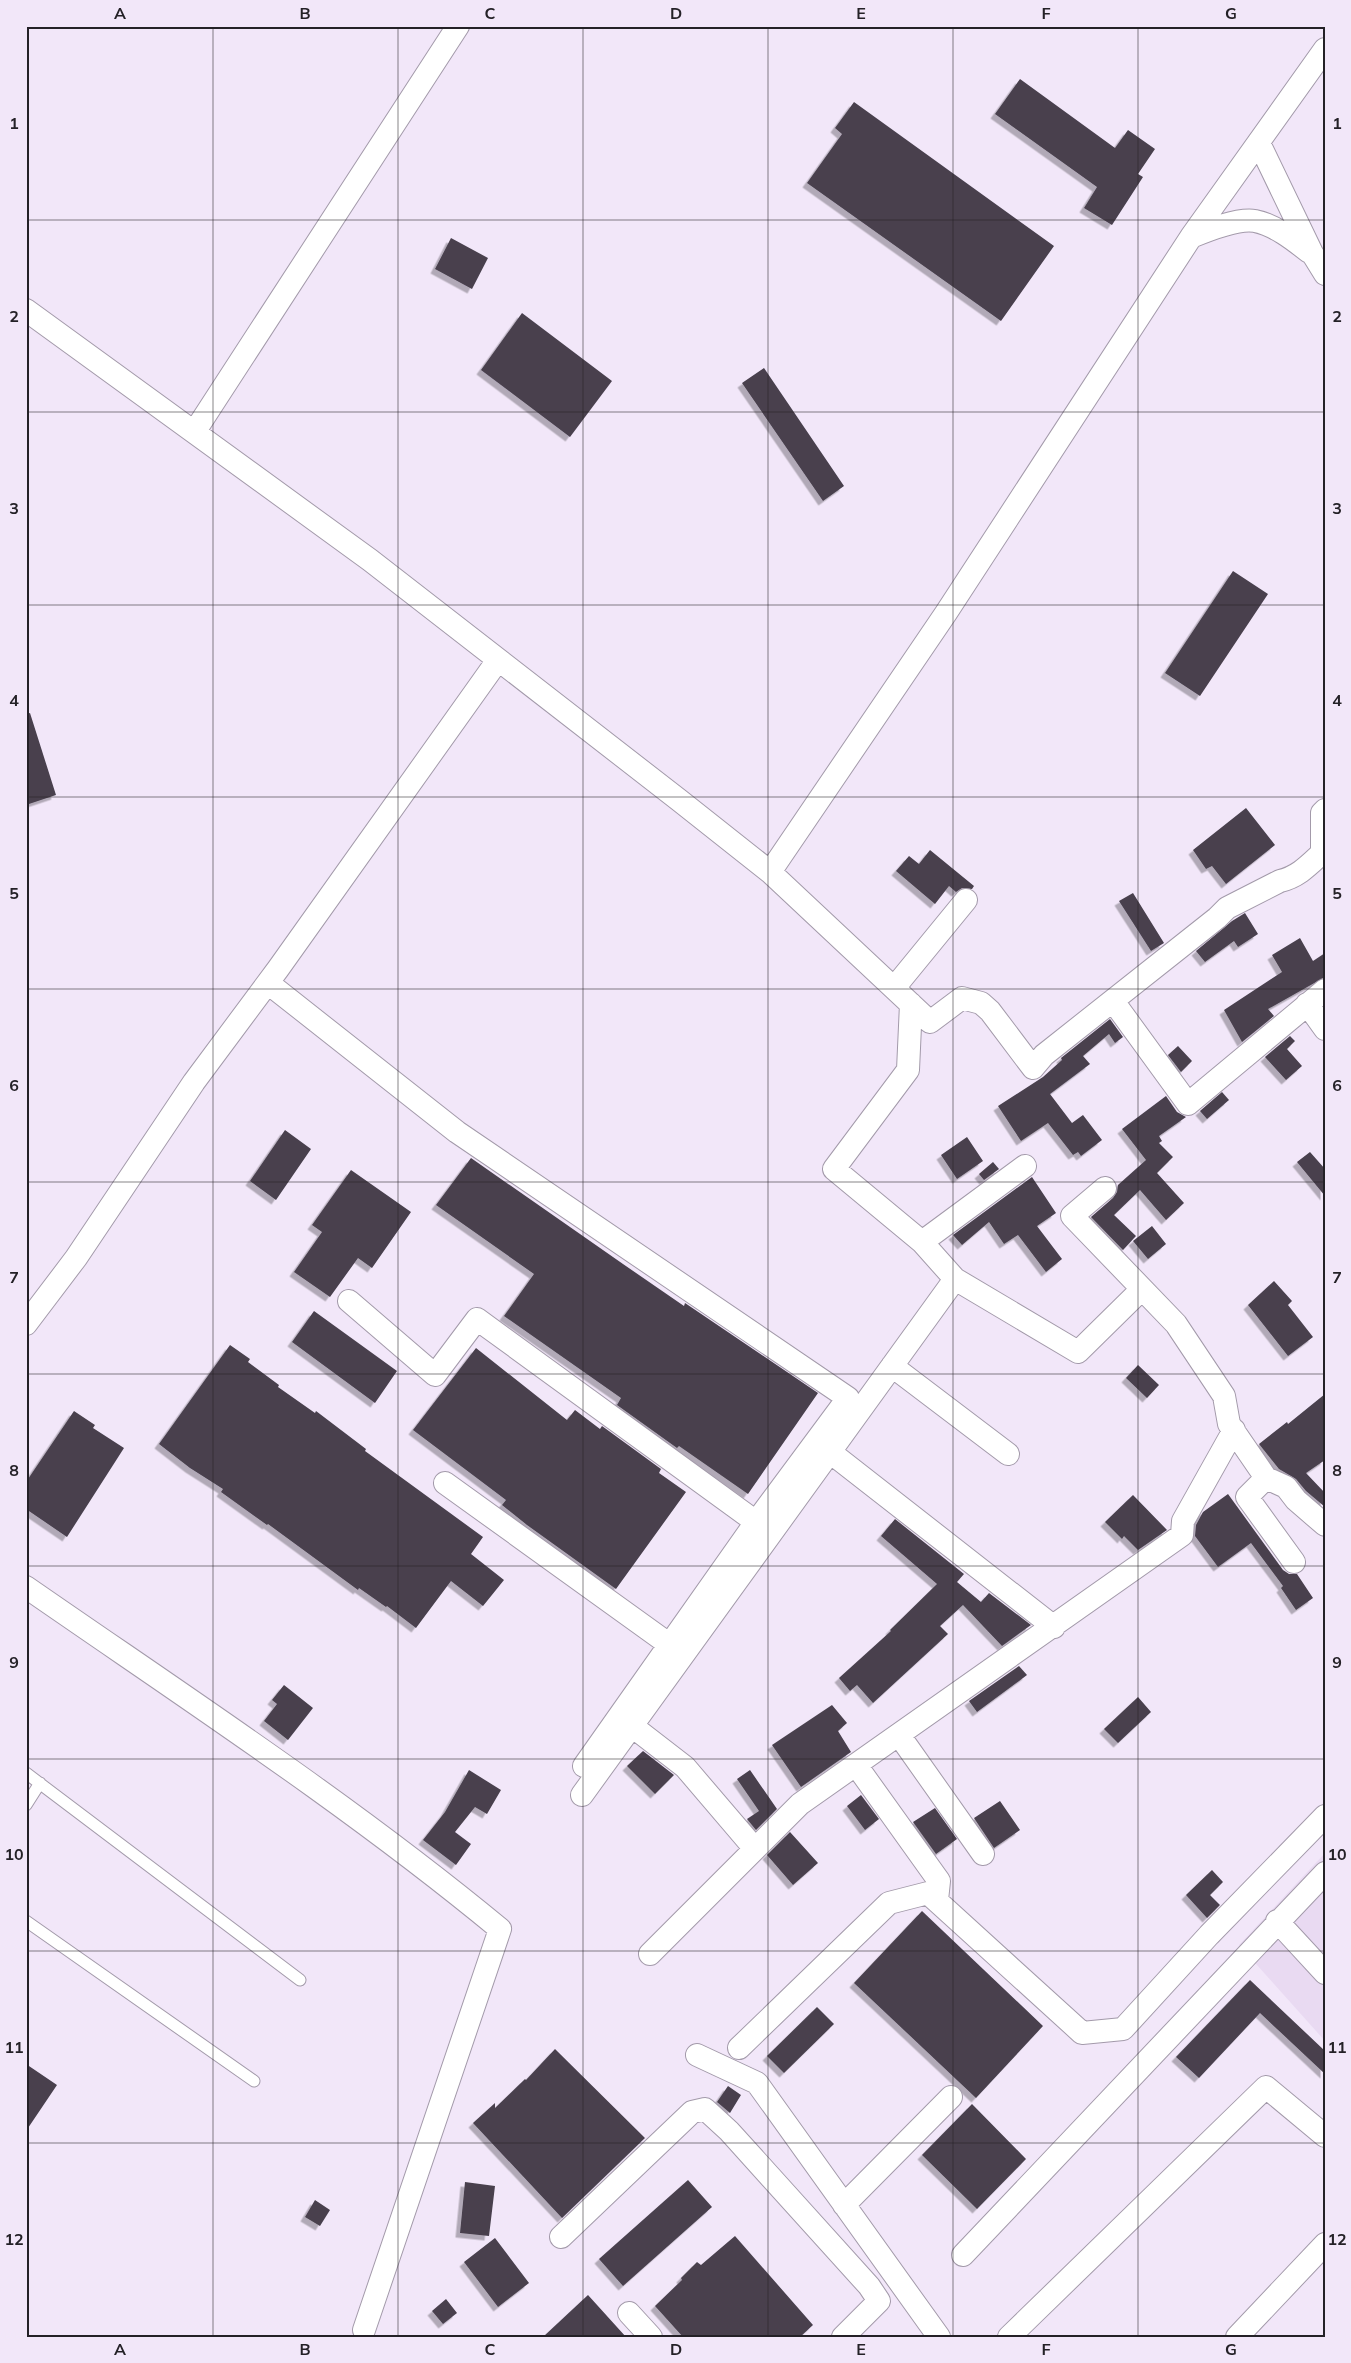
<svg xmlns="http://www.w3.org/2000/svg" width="1351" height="2363" font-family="Mulish,sans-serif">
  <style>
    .built { fill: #e9daf2 }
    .building { fill: #48404d; filter: url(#shadow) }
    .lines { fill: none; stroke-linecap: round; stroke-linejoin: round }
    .service-casing { stroke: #a39aaa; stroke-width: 13 }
    .minor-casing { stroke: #a39aaa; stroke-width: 24 }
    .service { stroke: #fff; stroke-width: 11 }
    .minor { stroke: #fff; stroke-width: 22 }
    .grid { fill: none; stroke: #242127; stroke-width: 1; stroke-opacity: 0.55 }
    .neatline { fill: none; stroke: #242127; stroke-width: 2 }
    .grid-label { font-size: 16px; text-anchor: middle; font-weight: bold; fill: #242127 }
  </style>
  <defs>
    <filter id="shadow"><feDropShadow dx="-4.5" dy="4.5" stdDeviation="0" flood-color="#0004"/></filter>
  </defs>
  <rect width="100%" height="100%" fill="#f2e7f9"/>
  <path class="built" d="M 1325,1853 L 1325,2041 L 1239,1945 Z"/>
  <path class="building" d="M 1020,79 L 1115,148 L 1128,130 L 1155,149 L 1138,174 L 1143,177 L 1112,225 L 1084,208 L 1097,187 L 995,114 Z
    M 854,102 L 1054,246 L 1001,321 L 807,183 L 842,134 L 835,128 Z
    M 451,238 L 488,258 L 472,289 L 435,269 Z
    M 522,313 L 612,381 L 570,437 L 481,370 Z
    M 764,368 L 844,486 L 823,501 L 742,383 Z
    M 1233,571 L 1268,594 L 1200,696 L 1165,673 Z
    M 30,713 L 56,795 L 26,805 L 26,714 Z
    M 1246,808 L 1275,845 L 1226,884 L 1212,866 L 1206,869 L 1193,850 Z
    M 930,850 L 974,886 L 972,889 L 962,888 L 956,892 L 949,886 L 935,904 L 896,871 L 909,856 L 919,864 Z
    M 1133,893 L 1164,943 L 1151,951 L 1119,901 Z
    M 1245,913 L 1258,934 L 1238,947 L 1234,941 L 1205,962 L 1196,951 L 1232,921 Z
    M 1300,938 L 1313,961 L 1325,953 L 1325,977 L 1268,1009 L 1274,1016 L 1242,1042 L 1224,1010 L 1282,972 L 1272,955 Z
    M 1110,1019 L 1123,1037 L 1115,1043 L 1109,1034 L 1083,1056 L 1090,1064 L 1050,1094 L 1072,1123 L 1083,1115 L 1102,1140 L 1081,1156 L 1078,1152 L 1073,1155 L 1048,1123 L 1021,1141 L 998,1106 L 1043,1077 L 1062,1060 L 1061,1058 Z
    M 1290,1036 L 1295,1041 L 1287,1049 L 1302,1066 L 1286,1080 L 1265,1057 Z
    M 1178,1046 L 1192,1061 L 1181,1072 L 1168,1055 Z
    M 1222,1092 L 1229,1100 L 1207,1119 L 1200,1111 Z
    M 1166,1096 L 1177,1112 L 1186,1117 L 1159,1136 L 1162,1141 L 1159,1143 L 1173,1157 L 1157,1173 L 1184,1203 L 1166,1220 L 1140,1190 L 1114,1215 L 1136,1236 L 1123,1250 L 1091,1217 L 1113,1198 L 1117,1192 L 1118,1185 L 1146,1160 L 1122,1129 Z
    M 285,1130 L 311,1149 L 276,1200 L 250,1181 Z
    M 967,1137 L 983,1161 L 957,1179 L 941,1155 Z
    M 1310,1152 L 1325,1169 L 1325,1196 L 1297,1162 Z
    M 471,1158 L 623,1264 L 684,1306 L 685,1303 L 818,1393 L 748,1494 L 679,1446 L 677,1448 L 617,1405 L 621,1398 L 504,1316 L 534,1274 L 436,1205 Z
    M 993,1162 L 999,1169 L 984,1180 L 979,1174 Z
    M 351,1170 L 411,1212 L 372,1268 L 358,1258 L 330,1297 L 294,1272 L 322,1232 L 312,1225 Z
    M 1032,1177 L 1056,1213 L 1037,1226 L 1062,1259 L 1046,1272 L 1018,1235 L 1004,1244 L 989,1222 L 962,1245 L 953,1235 Z
    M 1152,1226 L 1166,1244 L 1148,1259 L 1133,1241 Z
    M 1274,1281 L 1292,1301 L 1288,1305 L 1313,1337 L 1288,1356 L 1248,1305 Z
    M 314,1311 L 397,1371 L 375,1403 L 292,1342 Z
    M 230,1345 L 250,1359 L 248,1362 L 279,1385 L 278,1387 L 315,1413 L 316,1411 L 366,1449 L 365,1451 L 483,1537 L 471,1554 L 504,1580 L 483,1606 L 451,1581 L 416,1628 L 387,1606 L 386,1607 L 359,1588 L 358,1590 L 268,1524 L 267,1525 L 221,1492 L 223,1489 L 190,1468 L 159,1444 Z
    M 476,1348 L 567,1420 L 575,1410 L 600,1429 L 602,1426 L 661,1469 L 659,1473 L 686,1492 L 616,1589 L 527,1525 L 502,1505 L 506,1500 L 413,1430 Z
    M 1138,1365 L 1159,1385 L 1147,1398 L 1126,1378 Z
    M 1325,1394 L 1325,1460 L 1306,1473 L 1325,1493 L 1325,1507 L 1306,1491 L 1296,1479 L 1279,1469 L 1259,1444 L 1287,1422 L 1288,1424 Z
    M 74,1411 L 95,1425 L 93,1428 L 124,1448 L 67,1537 L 26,1509 L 26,1482 Z
    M 1228,1494 L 1283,1570 L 1289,1574 L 1297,1574 L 1313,1598 L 1296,1610 L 1281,1588 L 1283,1586 L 1251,1543 L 1218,1567 L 1195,1536 L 1196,1525 L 1203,1512 Z
    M 1133,1495 L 1167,1530 L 1138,1550 L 1124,1536 L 1122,1539 L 1105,1522 Z
    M 895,1519 L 964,1574 L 957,1582 L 981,1602 L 989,1593 L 1031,1625 L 1002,1646 L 963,1605 L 940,1626 L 948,1634 L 873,1703 L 857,1685 L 850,1691 L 839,1678 L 891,1631 L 890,1630 L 937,1584 L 881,1536 Z
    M 1019,1666 L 1027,1675 L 977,1712 L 969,1701 Z
    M 284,1685 L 313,1708 L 288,1740 L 264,1721 L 277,1704 L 272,1700 Z
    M 1138,1697 L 1151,1712 L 1118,1743 L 1104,1729 Z
    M 832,1705 L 847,1723 L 838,1731 L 851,1752 L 801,1787 L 772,1745 Z
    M 643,1751 L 674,1775 L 655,1794 L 627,1766 Z
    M 469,1770 L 501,1790 L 487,1814 L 475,1807 L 455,1832 L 471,1844 L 456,1865 L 423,1840 L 445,1812 Z
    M 750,1770 L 777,1809 L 756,1830 L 747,1819 L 759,1811 L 737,1779 Z
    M 861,1795 L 879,1819 L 865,1830 L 847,1806 Z
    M 1000,1801 L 1020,1830 L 994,1848 L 974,1818 Z
    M 935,1808 L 957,1839 L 936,1854 L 913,1822 Z
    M 790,1832 L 818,1863 L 793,1885 L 767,1855 Z
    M 1212,1870 L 1223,1882 L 1210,1895 L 1220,1905 L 1207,1918 L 1186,1895 Z
    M 922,1911 L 1043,2026 L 976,2098 L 854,1983 Z
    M 1250,1980 L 1325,2051 L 1325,2074 L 1260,2013 L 1199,2078 L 1176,2057 Z
    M 817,2007 L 834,2024 L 784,2073 L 767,2056 Z
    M 555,2049 L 645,2138 L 562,2218 L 473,2123 L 495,2103 L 495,2108 L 525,2079 L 526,2080 Z
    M 26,2064 L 57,2085 L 26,2131 Z
    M 728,2086 L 741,2095 L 730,2113 L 717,2102 Z
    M 972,2104 L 1026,2159 L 977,2209 L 922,2155 Z
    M 688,2180 L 712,2207 L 623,2286 L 599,2259 Z
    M 465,2182 L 495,2186 L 489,2236 L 460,2233 Z
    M 315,2200 L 330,2210 L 320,2226 L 305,2217 Z
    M 735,2236 L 813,2325 L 800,2337 L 683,2337 L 655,2306 L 682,2280 L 681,2278 L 697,2262 L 701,2265 Z
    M 495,2238 L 529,2283 L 498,2307 L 464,2262 Z
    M 588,2295 L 626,2337 L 543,2337 Z
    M 446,2299 L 457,2313 L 443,2324 L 432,2311 Z"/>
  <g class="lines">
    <defs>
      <path id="service" d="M 26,1773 L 300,1980
        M 26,1805 L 40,1783
        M 26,1921 L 254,2081"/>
      <path id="minor" d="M 1259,143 L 1312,253 L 1325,274
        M 1191,237 C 1208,230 1238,218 1255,221 C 1275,225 1294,240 1309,252
        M 26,310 L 370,560 L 679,800 L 770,872 L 930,1022 L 962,998 L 981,1003 L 990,1011 L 1033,1068 L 1044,1055 L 1217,918 L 1227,908 L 1280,881 C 1298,877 1309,865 1322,853
        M 195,431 L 458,26
        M 1325,810 L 1322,813 L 1322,853 L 1325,856
        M 770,872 L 946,613 L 1191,237 L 1325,49
        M 268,983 L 457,1132 L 848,1398 L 756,1522
        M 894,988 L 966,900
        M 1113,1001 L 1188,1104 L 1325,990
        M 911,1004 L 908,1070 L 834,1169 L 922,1242 L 955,1279 L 1078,1352 L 1141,1290
        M 1307,1004 L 1325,1029
        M 1105,1188 L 1072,1216 L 1176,1324 L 1224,1396 L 1229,1424 L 1266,1478 L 1286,1487 L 1296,1500 L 1325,1525
        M 922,1242 L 1025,1166
        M 349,1301 L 435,1375 L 477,1319 L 756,1522 L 584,1766
        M 26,1324 L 76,1258 L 194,1082 L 278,969 L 498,660
        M 892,1366 L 1008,1454
        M 830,1452 L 1054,1627
        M 1266,1478 L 1247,1497 L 1294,1562
        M 445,1483 L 670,1645
        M 26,1587 C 186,1698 350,1805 500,1929 L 364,2330
        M 632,1726 L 685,1767 L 755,1849
        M 899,1735 L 983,1854
        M 856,1765 L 939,1881 L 937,1900
        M 582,1795 L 955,1279
        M 1277,1921 L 1325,1973
        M 650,1954 L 800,1804 L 1182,1535 L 1183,1521 L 1234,1430
        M 739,2048 L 889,1903 L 928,1893 L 1082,2033 L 1123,2029 L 1209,1935 L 1325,1816
        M 697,2055 L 757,2083 L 939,2337
        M 844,2205 L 951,2097
        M 561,2237 L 692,2112 L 705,2109 L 729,2131 L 869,2286 L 879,2301 L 843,2337
        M 963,2255 L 1325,1873
        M 629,2313 L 651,2337
        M 1009,2337 L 1266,2087 L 1325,2136
        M 1237,2337 L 1325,2244"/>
    </defs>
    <use href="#service" class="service-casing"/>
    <use href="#minor" class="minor-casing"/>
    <use href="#service" class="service"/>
    <use href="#minor" class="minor"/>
  </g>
  <path class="grid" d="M 213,26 L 213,2337M 398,26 L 398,2337M 583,26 L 583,2337M 768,26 L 768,2337M 953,26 L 953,2337M 1138,26 L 1138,2337M 26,220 L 1325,220M 26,412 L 1325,412M 26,605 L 1325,605M 26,797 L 1325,797M 26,989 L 1325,989M 26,1182 L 1325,1182M 26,1374 L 1325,1374M 26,1566 L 1325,1566M 26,1759 L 1325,1759M 26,1951 L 1325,1951M 26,2143 L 1325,2143"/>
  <rect width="1351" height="2363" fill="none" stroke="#f2e7f9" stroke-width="55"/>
  <rect x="28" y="28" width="1296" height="2308" class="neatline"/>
  <g class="grid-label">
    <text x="120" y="19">A</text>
    <text x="305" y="19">B</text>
    <text x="490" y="19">C</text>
    <text x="676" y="19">D</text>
    <text x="861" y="19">E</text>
    <text x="1046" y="19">F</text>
    <text x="1231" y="19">G</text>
    <text x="14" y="129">1</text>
    <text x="1337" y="129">1</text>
    <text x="14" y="322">2</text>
    <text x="1337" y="322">2</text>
    <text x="14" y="514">3</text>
    <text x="1337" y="514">3</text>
    <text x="14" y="706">4</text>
    <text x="1337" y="706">4</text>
    <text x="14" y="899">5</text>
    <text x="1337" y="899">5</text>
    <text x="14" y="1091">6</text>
    <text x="1337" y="1091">6</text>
    <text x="14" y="1283">7</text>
    <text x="1337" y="1283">7</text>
    <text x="14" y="1476">8</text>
    <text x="1337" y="1476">8</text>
    <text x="14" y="1668">9</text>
    <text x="1337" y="1668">9</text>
    <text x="14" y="1860">10</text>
    <text x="1337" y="1860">10</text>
    <text x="14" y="2053">11</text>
    <text x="1337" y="2053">11</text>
    <text x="14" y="2245">12</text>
    <text x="1337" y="2245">12</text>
    <text x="120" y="2355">A</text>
    <text x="305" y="2355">B</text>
    <text x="490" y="2355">C</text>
    <text x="676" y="2355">D</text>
    <text x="861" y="2355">E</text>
    <text x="1046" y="2355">F</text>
    <text x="1231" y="2355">G</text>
  </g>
</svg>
